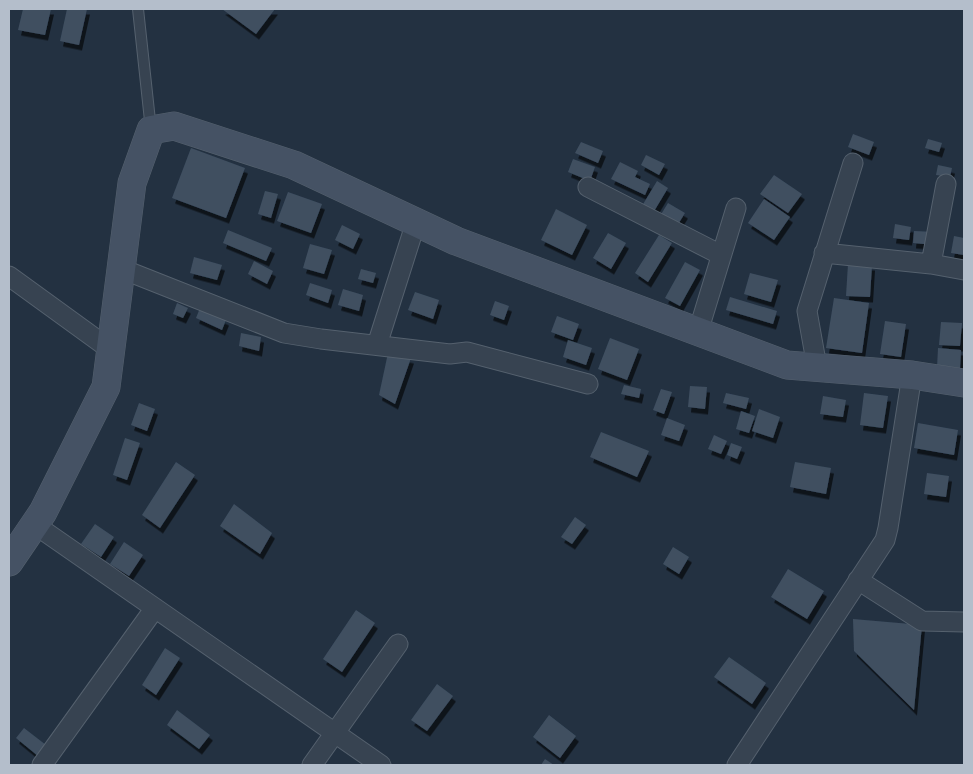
<svg xmlns="http://www.w3.org/2000/svg" width="973" height="774" font-family="Figtree,sans-serif">
  <style>
    .building { fill: #3f4f61; filter: url(#shadow) }
    .lines { fill: none; stroke-linecap: round; stroke-linejoin: round }
    .lane-casing { stroke: #55616e; stroke-width: 12 }
    .street-casing { stroke: #55616e; stroke-width: 21 }
    .secondary-casing { stroke: #55616e; stroke-width: 29 }
    .lane { stroke: #374351; stroke-width: 10 }
    .street { stroke: #374351; stroke-width: 19 }
    .secondary { stroke: #455264; stroke-width: 28 }
  </style>
  <defs>
    <filter id="shadow"><feDropShadow dx="3" dy="5.5" stdDeviation="0" flood-color="#0009"/></filter>
  </defs>
  <rect width="100%" height="100%" fill="#233141"/>
  <path class="building" d="M 23,9 L 51,9 L 45,35 L 18,30 Z
    M 67,9 L 87,9 L 79,45 L 60,41 Z
    M 222,9 L 275,9 L 256,34 Z
    M 853,134 L 874,142 L 869,155 L 848,147 Z
    M 928,139 L 942,143 L 939,152 L 925,148 Z
    M 581,142 L 603,151 L 598,163 L 575,153 Z
    M 191,148 L 245,168 L 226,218 L 172,198 Z
    M 646,155 L 665,164 L 659,175 L 641,165 Z
    M 573,159 L 595,167 L 590,181 L 568,172 Z
    M 620,162 L 638,171 L 635,177 L 650,184 L 645,195 L 611,179 Z
    M 938,165 L 952,168 L 950,177 L 936,175 Z
    M 774,175 L 802,194 L 788,213 L 760,194 Z
    M 657,181 L 668,188 L 653,213 L 642,206 Z
    M 265,191 L 278,194 L 271,218 L 258,214 Z
    M 288,192 L 322,204 L 311,233 L 277,221 Z
    M 764,199 L 790,217 L 774,240 L 748,223 Z
    M 668,203 L 685,213 L 677,226 L 660,216 Z
    M 556,209 L 587,225 L 572,255 L 541,240 Z
    M 895,224 L 911,227 L 909,240 L 893,238 Z
    M 342,225 L 360,234 L 353,249 L 335,240 Z
    M 228,230 L 272,248 L 266,261 L 223,243 Z
    M 914,231 L 936,232 L 935,245 L 913,243 Z
    M 608,233 L 626,243 L 611,269 L 593,258 Z
    M 659,235 L 672,243 L 648,282 L 635,273 Z
    M 954,236 L 964,238 L 964,255 L 951,253 Z
    M 310,244 L 332,250 L 324,274 L 303,268 Z
    M 194,257 L 222,265 L 217,280 L 190,273 Z
    M 254,261 L 273,271 L 267,284 L 248,274 Z
    M 685,262 L 700,270 L 680,306 L 665,298 Z
    M 848,264 L 872,265 L 870,297 L 846,296 Z
    M 361,269 L 376,273 L 373,283 L 358,279 Z
    M 750,273 L 778,280 L 771,302 L 744,294 Z
    M 310,283 L 332,290 L 328,303 L 306,295 Z
    M 343,289 L 363,295 L 359,311 L 338,305 Z
    M 415,292 L 439,300 L 433,319 L 408,310 Z
    M 730,297 L 777,311 L 773,324 L 726,310 Z
    M 834,298 L 869,303 L 862,353 L 826,348 Z
    M 495,301 L 509,306 L 504,320 L 490,315 Z
    M 177,303 L 188,308 L 183,318 L 173,314 Z
    M 200,308 L 226,320 L 222,330 L 196,318 Z
    M 557,316 L 579,324 L 573,340 L 551,332 Z
    M 885,321 L 906,324 L 901,357 L 880,354 Z
    M 941,322 L 962,323 L 960,346 L 939,345 Z
    M 241,333 L 261,337 L 259,351 L 239,346 Z
    M 610,338 L 639,349 L 627,380 L 598,369 Z
    M 568,340 L 592,348 L 586,365 L 563,357 Z
    M 938,348 L 961,350 L 960,369 L 937,368 Z
    M 388,353 L 411,358 L 395,404 L 379,395 Z
    M 624,385 L 641,389 L 639,398 L 621,394 Z
    M 690,386 L 707,387 L 705,409 L 688,407 Z
    M 661,389 L 672,392 L 664,414 L 653,410 Z
    M 726,393 L 749,398 L 746,409 L 723,403 Z
    M 864,393 L 888,396 L 883,428 L 860,425 Z
    M 823,396 L 846,400 L 843,417 L 820,414 Z
    M 139,403 L 155,409 L 147,431 L 131,425 Z
    M 759,409 L 780,417 L 773,438 L 752,431 Z
    M 741,411 L 755,416 L 749,433 L 736,429 Z
    M 667,418 L 685,425 L 679,441 L 661,435 Z
    M 918,423 L 958,430 L 954,455 L 914,448 Z
    M 601,432 L 649,451 L 637,477 L 590,457 Z
    M 714,435 L 727,441 L 721,454 L 708,449 Z
    M 125,438 L 140,443 L 127,480 L 113,475 Z
    M 731,443 L 742,447 L 737,459 L 727,455 Z
    M 176,462 L 195,475 L 160,528 L 142,515 Z
    M 795,462 L 831,468 L 826,494 L 790,487 Z
    M 927,473 L 949,476 L 946,497 L 924,494 Z
    M 234,504 L 272,533 L 260,554 L 220,526 Z
    M 575,517 L 586,525 L 572,544 L 561,537 Z
    M 95,524 L 114,537 L 101,557 L 81,544 Z
    M 124,542 L 143,555 L 129,576 L 110,564 Z
    M 673,547 L 689,557 L 679,574 L 663,564 Z
    M 788,569 L 824,591 L 807,619 L 771,597 Z
    M 356,610 L 375,623 L 342,672 L 323,659 Z
    M 853,619 L 922,625 L 914,710 L 854,651 Z
    M 165,648 L 180,658 L 156,695 L 142,685 Z
    M 729,657 L 766,683 L 752,704 L 714,677 Z
    M 437,684 L 453,696 L 427,731 L 411,720 Z
    M 177,710 L 210,735 L 199,749 L 167,725 Z
    M 549,715 L 576,736 L 560,758 L 533,737 Z
    M 24,728 L 46,745 L 38,756 L 16,738 Z
    M 545,759 L 554,765 L 541,765 Z"/>
  <g class="lines">
    <defs>
      <path id="lane" d="M 138,9 L 151,130"/>
      <path id="street" d="M 588,187 L 721,255
        M 824,253 L 931,264 L 964,270
        M 931,264 L 946,184
        M 122,269 L 284,333 L 321,339 L 450,354 L 467,352 L 588,384
        M 9,276 L 111,350
        M 698,332 L 736,208
        M 377,345 L 416,222
        M 817,367 L 807,311 L 853,163
        M 34,524 L 381,765
        M 858,580 L 922,621 L 964,622
        M 42,765 L 155,608
        M 312,765 L 398,644
        M 737,765 L 885,540 L 888,528 L 912,375"/>
      <path id="secondary" d="M 9,562 L 43,512 L 106,387 L 132,183 L 151,130 L 174,126 L 294,165 L 456,241 L 787,365 L 912,375 L 964,383"/>
    </defs>
    <use href="#lane" class="lane-casing"/>
    <use href="#street" class="street-casing"/>
    <use href="#secondary" class="secondary-casing"/>
    <use href="#lane" class="lane"/>
    <use href="#street" class="street"/>
    <use href="#secondary" class="secondary"/>
  </g>
  <rect width="973" height="774" fill="none" stroke="#b4becb" stroke-width="20"/>
</svg>
